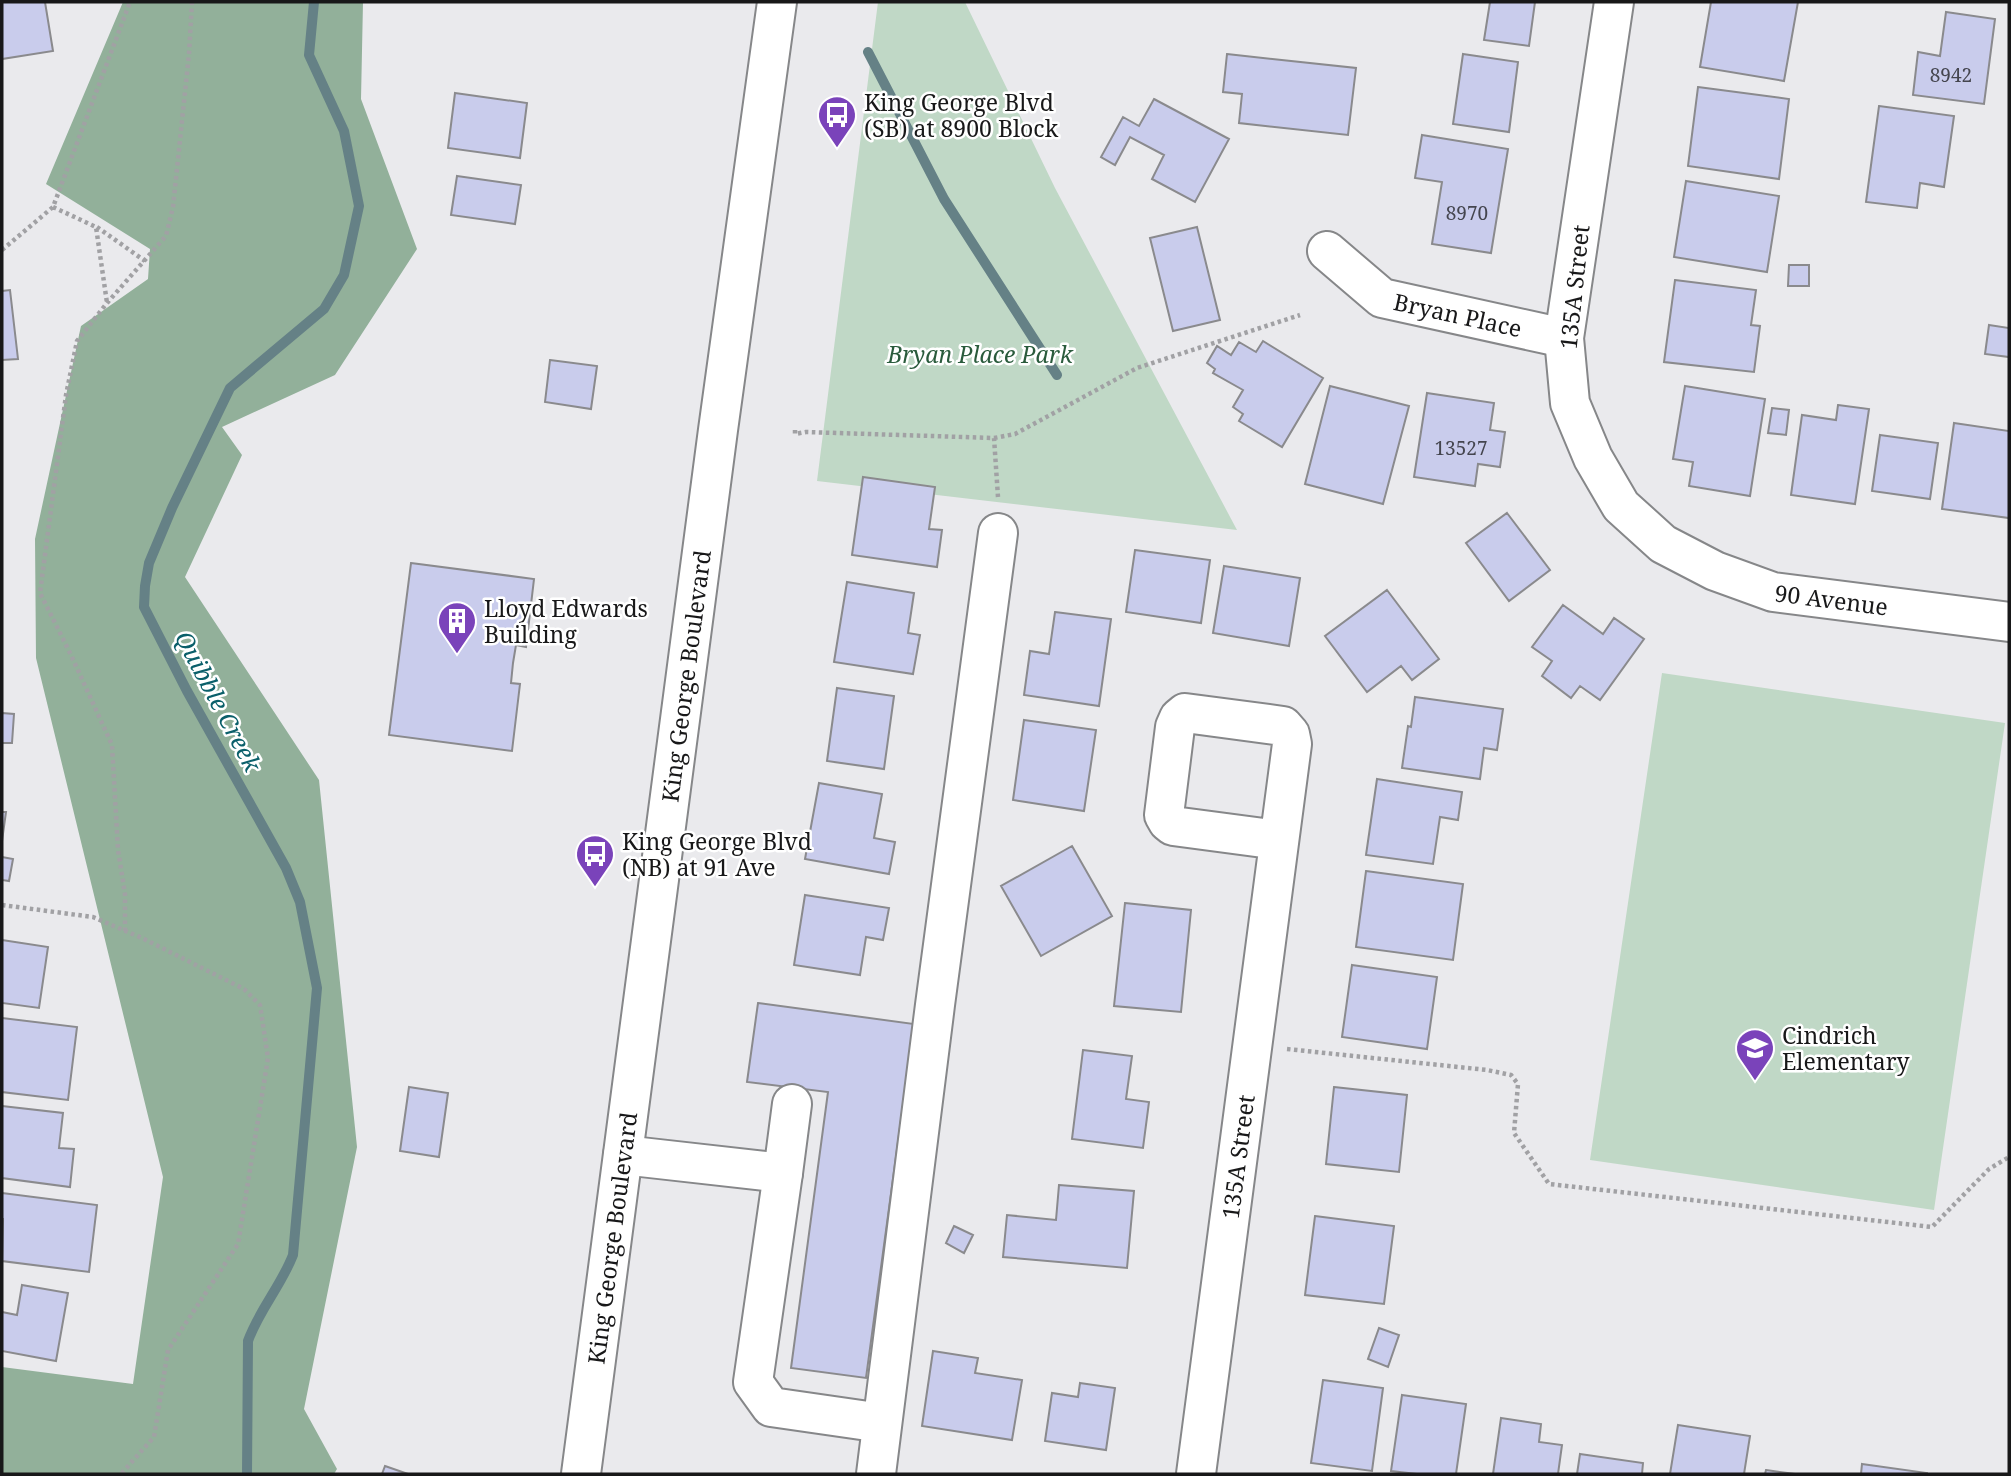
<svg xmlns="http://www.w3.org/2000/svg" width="2011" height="1476" font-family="'Noto Serif',serif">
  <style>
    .green { fill: #c0d8c6 }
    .forest { fill: #92b09a }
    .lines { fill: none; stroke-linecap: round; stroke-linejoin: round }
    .stream { stroke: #658186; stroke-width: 10 }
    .building { fill: #c9ccec; stroke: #8a8a8d; stroke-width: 2 }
    .minor-casing { stroke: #868789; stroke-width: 42 }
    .major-casing { stroke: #868789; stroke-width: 42 }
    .path { stroke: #a1a1a4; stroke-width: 4.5; stroke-dasharray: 3.5 3.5; stroke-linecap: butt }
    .minor { stroke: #fff; stroke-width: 38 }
    .major { stroke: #fff; stroke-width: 38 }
    .labels { text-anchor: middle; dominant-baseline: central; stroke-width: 5; stroke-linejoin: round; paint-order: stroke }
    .number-label { font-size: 19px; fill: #44454e }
    .poi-label { font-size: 23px; fill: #181819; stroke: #fff; text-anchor: start }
    .street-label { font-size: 23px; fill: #181819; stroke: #fff }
    .park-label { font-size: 23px; font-style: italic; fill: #2a5b3c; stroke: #fff }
    .water-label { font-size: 24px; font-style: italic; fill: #0a5f6a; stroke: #fff }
  </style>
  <rect width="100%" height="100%" fill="#eaeaed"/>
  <path class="green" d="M 878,2 L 965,2 L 1055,188 L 1237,530 L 817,481 Z
    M 1662,673 L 2005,723 L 1934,1210 L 1590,1160 Z"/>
  <path class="forest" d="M 123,2 L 363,2 L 361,99 L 417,249 L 335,375 L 222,427 L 242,455 L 185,577 L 319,780 L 357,1147 L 304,1409 L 337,1469 L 334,1474 L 2,1474 L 2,1367 L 133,1384 L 163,1177 L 36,658 L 35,539 L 81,326 L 148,279 L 150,249 L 46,184 Z"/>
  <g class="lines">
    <path class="stream" d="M 868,52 L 944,199 L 1057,375
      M 247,1474 L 248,1341 C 259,1310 281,1286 293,1255 L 317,988 L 300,902 L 286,868 L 187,691 L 144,607 L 145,586 L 149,563 L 172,508 L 230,388 L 324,309 L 344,275 L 359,206 L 344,131 L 309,55 L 314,2"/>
  </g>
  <path class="building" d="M 2,2 L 45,2 L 53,51 L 2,59 Z
    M 1490,2 L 1535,2 L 1529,46 L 1484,40 Z
    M 1711,2 L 1798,2 L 1784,81 L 1700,67 Z
    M 1946,12 L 1995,19 L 1984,104 L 1913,95 L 1918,52 L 1940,56 Z
    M 1227,54 L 1356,68 L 1348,135 L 1239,123 L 1242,94 L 1223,92 Z
    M 1463,54 L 1518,62 L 1509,132 L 1453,124 Z
    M 1698,87 L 1789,99 L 1779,179 L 1688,166 Z
    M 455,93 L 527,103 L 520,158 L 448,148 Z
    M 1154,99 L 1229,139 L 1195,202 L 1152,179 L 1164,155 L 1130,137 L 1115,165 L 1101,157 L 1123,117 L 1139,126 Z
    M 1879,106 L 1954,116 L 1944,187 L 1920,183 L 1917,208 L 1866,202 Z
    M 1422,135 L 1508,149 L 1491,253 L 1432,244 L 1442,182 L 1415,178 Z
    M 457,176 L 521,185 L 515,224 L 451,215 Z
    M 1686,181 L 1779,196 L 1767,272 L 1674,257 Z
    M 1197,227 L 1220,320 L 1173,331 L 1150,238 Z
    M 1789,265 L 1809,265 L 1809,286 L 1788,286 Z
    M 1675,280 L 1756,290 L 1751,325 L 1760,326 L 1754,372 L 1664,362 Z
    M 10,290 L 18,359 L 2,360 L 2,291 Z
    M 1989,325 L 2009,328 L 2009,357 L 1985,354 Z
    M 1263,341 L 1323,378 L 1282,447 L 1239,421 L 1243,414 L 1233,407 L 1243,390 L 1213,373 L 1215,369 L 1207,363 L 1217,346 L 1231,355 L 1239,342 L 1256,352 Z
    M 550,360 L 597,366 L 591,409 L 545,402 Z
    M 1330,386 L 1409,406 L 1383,504 L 1305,484 Z
    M 1685,386 L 1765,399 L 1750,496 L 1689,486 L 1693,462 L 1673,459 Z
    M 1427,393 L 1494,403 L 1490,430 L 1505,432 L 1500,467 L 1478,464 L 1475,486 L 1414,477 Z
    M 1838,405 L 1869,409 L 1855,504 L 1791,495 L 1802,415 L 1836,420 Z
    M 1772,408 L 1789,410 L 1786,435 L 1768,433 Z
    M 1954,423 L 2009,431 L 2009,518 L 1942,509 Z
    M 1880,435 L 1938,443 L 1930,499 L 1872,491 Z
    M 863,477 L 935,487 L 929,529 L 942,530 L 937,567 L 852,555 Z
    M 1507,513 L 1550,570 L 1509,601 L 1466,543 Z
    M 1135,550 L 1210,560 L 1201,623 L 1126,612 Z
    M 411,563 L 534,579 L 526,647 L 516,645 L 513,663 L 511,683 L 520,684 L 512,751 L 389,735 Z
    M 1224,566 L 1300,578 L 1289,646 L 1213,633 Z
    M 847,582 L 914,593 L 908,633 L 920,635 L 913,674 L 834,662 Z
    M 1387,590 L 1439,659 L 1412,680 L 1401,666 L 1367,692 L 1325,636 Z
    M 1563,605 L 1603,634 L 1614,618 L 1644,639 L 1600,700 L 1580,686 L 1571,698 L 1542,676 L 1552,661 L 1532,647 Z
    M 1055,612 L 1111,619 L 1099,706 L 1024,695 L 1030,651 L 1049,654 Z
    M 837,688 L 894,696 L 884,769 L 827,761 Z
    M 1415,697 L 1503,709 L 1497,750 L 1484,748 L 1480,779 L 1402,768 L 1408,726 L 1411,727 Z
    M 2,713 L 14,714 L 12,743 L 2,743 Z
    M 1024,720 L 1096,730 L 1084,811 L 1013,800 Z
    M 1377,779 L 1462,792 L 1458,820 L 1440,817 L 1433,864 L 1366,855 Z
    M 819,783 L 882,794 L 874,838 L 895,842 L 889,874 L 805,859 Z
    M 2,812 L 6,812 L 2,841 Z
    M 1072,846 L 1112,916 L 1041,956 L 1001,886 Z
    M 2,857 L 13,859 L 9,881 L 2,880 Z
    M 1366,871 L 1463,884 L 1453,960 L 1356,947 Z
    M 805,895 L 889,908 L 883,940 L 866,937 L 860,975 L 794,965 Z
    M 1125,903 L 1191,910 L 1181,1012 L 1114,1006 Z
    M 2,940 L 48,947 L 39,1008 L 2,1003 Z
    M 1352,965 L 1437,977 L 1427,1049 L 1342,1037 Z
    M 758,1003 L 914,1024 L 866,1378 L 791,1368 L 828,1092 L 747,1082 Z
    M 2,1018 L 77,1027 L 68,1100 L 2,1092 Z
    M 1083,1050 L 1132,1056 L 1126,1099 L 1149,1102 L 1143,1148 L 1072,1139 Z
    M 409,1087 L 448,1093 L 439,1157 L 400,1151 Z
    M 1334,1087 L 1407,1095 L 1399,1172 L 1326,1164 Z
    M 2,1106 L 63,1113 L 59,1148 L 74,1149 L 70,1187 L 2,1178 Z
    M 1059,1185 L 1134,1191 L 1127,1268 L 1003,1257 L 1007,1215 L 1056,1220 Z
    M 2,1193 L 97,1205 L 89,1272 L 2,1261 L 3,1219 L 2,1219 Z
    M 1315,1216 L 1394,1226 L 1384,1304 L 1305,1295 Z
    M 954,1226 L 973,1235 L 964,1253 L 946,1243 Z
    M 22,1285 L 68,1293 L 56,1361 L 2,1351 L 2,1312 L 17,1315 Z
    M 1379,1328 L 1399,1335 L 1388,1367 L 1368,1359 Z
    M 933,1351 L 978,1358 L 975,1373 L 1022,1380 L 1012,1440 L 922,1426 Z
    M 1323,1380 L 1383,1388 L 1372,1471 L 1311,1463 Z
    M 1080,1383 L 1115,1388 L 1106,1450 L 1045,1441 L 1052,1393 L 1078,1397 Z
    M 1402,1395 L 1466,1404 L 1456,1474 L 1417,1474 L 1391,1471 Z
    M 1501,1418 L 1541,1424 L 1539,1442 L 1562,1445 L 1558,1474 L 1493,1474 Z
    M 1678,1425 L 1750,1436 L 1744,1474 L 1670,1474 Z
    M 1580,1454 L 1643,1463 L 1642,1474 L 1577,1474 Z
    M 1862,1464 L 1927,1473 L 1927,1474 L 1861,1474 Z
    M 385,1466 L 408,1474 L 382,1474 Z
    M 1766,1470 L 1795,1474 L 1765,1474 Z"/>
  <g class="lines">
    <defs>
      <g id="minor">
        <path id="s1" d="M 1614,2 L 1564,338 L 1570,403 L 1593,458 L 1621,506 L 1663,544 L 1715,571 L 1773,592 L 2009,622"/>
        <path id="s2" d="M 1327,251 L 1382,298 L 1564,338"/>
        <path d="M 623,1155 L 783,1173 L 753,1382 L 771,1407 L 882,1423"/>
        <path d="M 783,1173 L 792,1104"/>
        <path d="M 876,1474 L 935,1005 L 998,533"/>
        <path id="s3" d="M 1196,1474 L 1292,744 L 1290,734 L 1283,726 L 1185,713 L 1179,718 L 1175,727 L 1164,815 L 1168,822 L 1173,826 L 1279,840"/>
      </g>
      <g id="major">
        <path id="s4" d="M 581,1474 L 718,430 L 777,2"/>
      </g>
    </defs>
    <use href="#minor" class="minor-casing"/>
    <use href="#major" class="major-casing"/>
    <path class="path" d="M 53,207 L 96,227 L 107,303
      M 97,227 L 145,261
      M 2,250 L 53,207 L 130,2
      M 795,430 L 795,434 L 806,432 L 994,438 L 998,497
      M 994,438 L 1015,434 L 1137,368 L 1300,315
      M 2,905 L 93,917 L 142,938 L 244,989 L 260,1005 L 268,1058 L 238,1244 L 168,1350 L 154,1437 L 121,1474
      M 125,931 L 125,894 L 118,850 L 112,745 L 71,655 L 40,593 L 66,395 L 77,341 L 107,303 L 166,236 L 173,207 L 189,54 L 192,2
      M 1287,1049 L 1487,1070 L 1511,1075 L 1518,1084 L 1514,1133 L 1549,1184 L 1932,1227 L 1989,1169 L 2009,1157"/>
    <use href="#minor" class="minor"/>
    <use href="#major" class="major"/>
  </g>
  <defs>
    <symbol id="bus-pin" viewBox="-11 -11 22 30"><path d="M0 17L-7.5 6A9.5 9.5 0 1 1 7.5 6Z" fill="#7a43ba" stroke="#fff"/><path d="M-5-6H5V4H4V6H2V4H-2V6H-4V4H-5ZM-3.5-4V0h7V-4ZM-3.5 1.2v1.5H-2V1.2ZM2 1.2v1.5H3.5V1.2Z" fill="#fff"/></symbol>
    <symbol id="building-pin" viewBox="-11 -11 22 30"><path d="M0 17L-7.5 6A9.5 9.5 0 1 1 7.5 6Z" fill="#7a43ba" stroke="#fff"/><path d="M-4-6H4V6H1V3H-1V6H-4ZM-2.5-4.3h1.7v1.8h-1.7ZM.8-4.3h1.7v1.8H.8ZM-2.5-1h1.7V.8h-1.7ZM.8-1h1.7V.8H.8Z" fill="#fff"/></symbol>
    <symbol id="school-pin" viewBox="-11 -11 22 30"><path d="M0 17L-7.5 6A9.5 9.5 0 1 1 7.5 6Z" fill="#7a43ba" stroke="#fff"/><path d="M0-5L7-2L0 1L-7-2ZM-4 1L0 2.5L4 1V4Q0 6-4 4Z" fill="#fff"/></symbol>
  </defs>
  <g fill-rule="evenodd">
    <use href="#bus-pin" x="815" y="93" width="44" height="60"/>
    <use href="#building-pin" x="435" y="599" width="44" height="60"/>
    <use href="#bus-pin" x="573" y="832" width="44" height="60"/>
    <use href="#school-pin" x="1733" y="1026" width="44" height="60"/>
  </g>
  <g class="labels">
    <g class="number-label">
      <text x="1951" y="75">8942</text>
      <text x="1467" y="213">8970</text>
      <text x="1461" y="448">13527</text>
    </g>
    <g class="poi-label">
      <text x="864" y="102">King George Blvd<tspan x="864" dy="26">(SB) at 8900 Block</tspan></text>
      <text x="484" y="608">Lloyd Edwards<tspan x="484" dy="26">Building</tspan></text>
      <text x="622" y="841">King George Blvd<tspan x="622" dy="26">(NB) at 91 Ave</tspan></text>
      <text x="1782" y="1035">Cindrich<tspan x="1782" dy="26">Elementary</tspan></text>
    </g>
    <g class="street-label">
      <text transform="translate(1574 287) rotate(-84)">135A Street</text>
      <text stroke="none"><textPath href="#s2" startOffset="150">Bryan Place</textPath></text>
      <text stroke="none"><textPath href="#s1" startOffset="756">90 Avenue</textPath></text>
      <text stroke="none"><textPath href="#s4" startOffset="805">King George Boulevard</textPath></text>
      <text stroke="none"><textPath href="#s3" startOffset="320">135A Street</textPath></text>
      <text stroke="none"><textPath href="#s4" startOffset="238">King George Boulevard</textPath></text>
    </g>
    <g class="park-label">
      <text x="980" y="354">Bryan Place Park</text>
    </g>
    <g class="water-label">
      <text transform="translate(219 701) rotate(62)">Quibble Creek</text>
    </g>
  </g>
  <rect width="2011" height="1476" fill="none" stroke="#181819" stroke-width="7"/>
</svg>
